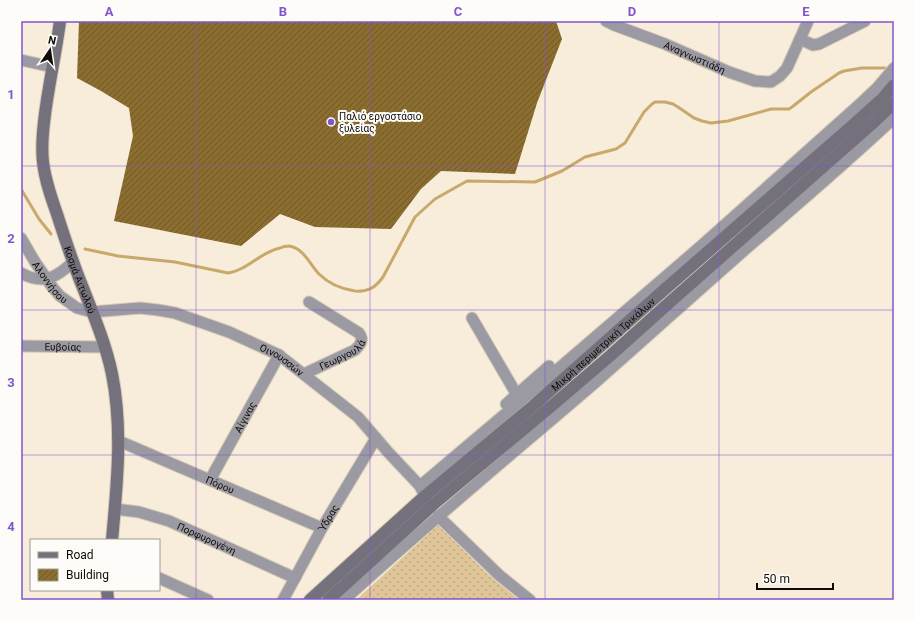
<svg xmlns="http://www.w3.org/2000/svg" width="915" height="621" font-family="Roboto,sans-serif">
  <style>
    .grass { fill: url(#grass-dots) }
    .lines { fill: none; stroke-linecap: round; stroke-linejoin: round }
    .stream { stroke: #c9a86c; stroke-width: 3 }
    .building { fill: url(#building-hatch) }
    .street-casing { stroke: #d3c9b8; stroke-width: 13 }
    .secondary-casing { stroke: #d3c9b8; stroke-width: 14 }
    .street { stroke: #9b9aa2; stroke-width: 11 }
    .secondary { stroke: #74717d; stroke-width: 12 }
    .grid { fill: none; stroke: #8056d0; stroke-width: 1; stroke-opacity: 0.55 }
    .poi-dot { fill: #8056d0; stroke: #fefcf8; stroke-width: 1.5 }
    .labels { text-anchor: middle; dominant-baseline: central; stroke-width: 4; stroke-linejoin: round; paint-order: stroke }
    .street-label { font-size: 10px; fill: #0f0b06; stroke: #fefcf8 }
    .poi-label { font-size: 10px; fill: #0f0b06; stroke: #fefcf8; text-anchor: start }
    .neatline { fill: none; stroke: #8056d0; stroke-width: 1.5 }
    .grid-label { font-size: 13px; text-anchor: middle; font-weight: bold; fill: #8056d0 }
  </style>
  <defs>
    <pattern id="grass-dots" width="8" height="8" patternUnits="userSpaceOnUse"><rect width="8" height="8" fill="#dfc597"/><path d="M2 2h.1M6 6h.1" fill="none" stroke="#bea881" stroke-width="1.8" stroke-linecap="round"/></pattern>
    <pattern id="building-hatch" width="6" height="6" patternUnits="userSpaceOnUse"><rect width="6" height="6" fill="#8c6d30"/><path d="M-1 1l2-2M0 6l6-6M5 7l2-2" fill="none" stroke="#715827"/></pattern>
  </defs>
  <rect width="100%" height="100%" fill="#f8edda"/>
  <path class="grass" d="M 438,525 L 489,575 L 519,600 L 356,600 Z"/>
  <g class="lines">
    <path class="stream" d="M 21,189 L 39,219 L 51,234
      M 85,249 L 118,256 L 175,262 L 228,273 C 248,270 260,252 280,248 C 282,247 286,246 289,246 C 304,248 310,265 319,274 C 329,284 341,289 355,291 C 368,292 375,288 383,277 L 415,217 L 435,199 L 467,181 L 535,182 L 562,171 L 585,157 L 616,149 L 625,143 L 644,112 L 652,104 L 655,102 L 665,102 L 673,104 L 678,107 L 694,118 L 702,121 L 711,123 L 728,121 L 771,109 L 789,109 L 792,107 L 811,92 L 839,73 L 844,71 L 862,68 L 885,68"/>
  </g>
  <path class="building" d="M 79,21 L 556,21 L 562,39 L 537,103 L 515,174 L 441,171 L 421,189 L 391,229 L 315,227 L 280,214 L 241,246 L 114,221 L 133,136 L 129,108 L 101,91 L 77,78 Z"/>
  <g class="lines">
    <defs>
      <g id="street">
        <path id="s1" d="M 606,21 L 614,25 L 665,44 L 729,72 L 755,81 L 771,82 L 780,76 L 787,68 L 808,21"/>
        <path d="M 800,39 L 813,45 L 819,44 L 865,21"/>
        <path d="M 21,60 L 52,67"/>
        <path id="s2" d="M 21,238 L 35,262 L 53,288 L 60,296 L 77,308 L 92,312 L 140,308 L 158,310 L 175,313 L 229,332 L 279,355 L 358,417 L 388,452 L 420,486 L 423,492"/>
        <path d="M 21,273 C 43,285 56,278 73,262"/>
        <path d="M 472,318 L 517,395"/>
        <path id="s3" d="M 21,346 L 104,347"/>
        <path id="s4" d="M 304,374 L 355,350 C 361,344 364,340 359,333 L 309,302"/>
        <path d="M 506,404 L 549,366"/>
        <path id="s5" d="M 119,441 L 322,528"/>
        <path id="s6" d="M 210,480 L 279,355"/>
        <path d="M 420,486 L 550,376 L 700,247 L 861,103 L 877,88 L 894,68"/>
        <path id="s7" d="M 115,509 L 139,512 L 169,521 L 295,578"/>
        <path d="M 438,516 L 499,575 L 530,600"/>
        <path d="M 159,578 L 208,600"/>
        <path id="s8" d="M 283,600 L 322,528 L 376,438"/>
        <path d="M 344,600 C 426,525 512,454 597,381 C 645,339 692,296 740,254 C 792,209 844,165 894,118"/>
      </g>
      <g id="secondary">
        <path id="s9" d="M 60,21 C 56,52 49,83 45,114 C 43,129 41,146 43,162 C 45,180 51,197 57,214 C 65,239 73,264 83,288 C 94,316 106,345 112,374 C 123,429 117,485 112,540"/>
        <path d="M 107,590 L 108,600"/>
        <path id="s10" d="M 310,600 L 425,496 L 533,406 L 664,290 L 853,125 L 883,98 L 894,85"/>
        <path d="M 328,600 L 435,503 L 555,403 L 611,355 L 670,302 L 874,122 L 894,103"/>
      </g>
    </defs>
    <use href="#street" class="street-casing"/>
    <use href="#secondary" class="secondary-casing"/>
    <use href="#street" class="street"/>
    <use href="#secondary" class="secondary"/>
  </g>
  <path class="grid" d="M 196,21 L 196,600M 370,21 L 370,600M 545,21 L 545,600M 719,21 L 719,600M 21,166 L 894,166M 21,310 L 894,310M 21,455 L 894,455"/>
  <circle class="poi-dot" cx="331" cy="122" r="4"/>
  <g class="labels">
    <g class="street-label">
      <text stroke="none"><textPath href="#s1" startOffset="96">Αναγνωστιάδη</textPath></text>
      <text stroke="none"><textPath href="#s9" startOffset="266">Κοσμά Αιτωλού</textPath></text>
      <text stroke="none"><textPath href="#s2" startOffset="53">Αλοννήσου</textPath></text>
      <text stroke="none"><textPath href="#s10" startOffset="389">Μικρή περιμετρική Τρικάλων</textPath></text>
      <text stroke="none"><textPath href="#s3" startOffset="42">Ευβοίας</textPath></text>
      <text stroke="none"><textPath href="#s4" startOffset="43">Γεωργουλά</textPath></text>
      <text stroke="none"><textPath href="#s2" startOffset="307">Οινουσσών</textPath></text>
      <text stroke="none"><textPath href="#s6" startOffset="72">Αίγινας</textPath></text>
      <text stroke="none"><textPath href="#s5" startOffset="110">Πόρου</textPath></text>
      <text stroke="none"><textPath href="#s8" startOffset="94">Ύδρας</textPath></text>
      <text stroke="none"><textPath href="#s7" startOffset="97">Πορφυρογένη</textPath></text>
    </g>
    <g class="poi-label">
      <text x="339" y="116">Παλιό εργοστάσιο<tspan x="339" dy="12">ξυλείας</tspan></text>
    </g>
  </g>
  <rect width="915" height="621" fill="none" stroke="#fefcf8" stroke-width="44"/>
  <rect x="30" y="539" width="130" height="52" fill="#fefcf8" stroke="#9e9c97"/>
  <rect x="38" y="552" width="20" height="6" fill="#74717d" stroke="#9e9c97"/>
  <text x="66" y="559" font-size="12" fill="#0f0b06">Road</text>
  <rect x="38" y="569" width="20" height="12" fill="url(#building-hatch)" stroke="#9e9c97"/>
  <text x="66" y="579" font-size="12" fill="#0f0b06">Building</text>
  <g transform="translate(50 50) rotate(13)" stroke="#fefcf8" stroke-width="3" paint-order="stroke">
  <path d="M0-3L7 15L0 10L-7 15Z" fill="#0f0b06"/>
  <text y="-6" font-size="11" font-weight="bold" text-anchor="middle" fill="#0f0b06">N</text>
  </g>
  <path d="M757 583v6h76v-6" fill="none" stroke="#0f0b06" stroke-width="2"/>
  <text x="763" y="583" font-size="12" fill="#0f0b06" stroke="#fefcf8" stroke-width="3" paint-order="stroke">50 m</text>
  <rect x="22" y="22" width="871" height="577" class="neatline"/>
  <g class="grid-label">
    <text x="109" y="16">A</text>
    <text x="283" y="16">B</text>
    <text x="458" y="16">C</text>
    <text x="632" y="16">D</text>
    <text x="806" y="16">E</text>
    <text x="11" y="99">1</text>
    <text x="11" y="243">2</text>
    <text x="11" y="387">3</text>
    <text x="11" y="531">4</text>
  </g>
</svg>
